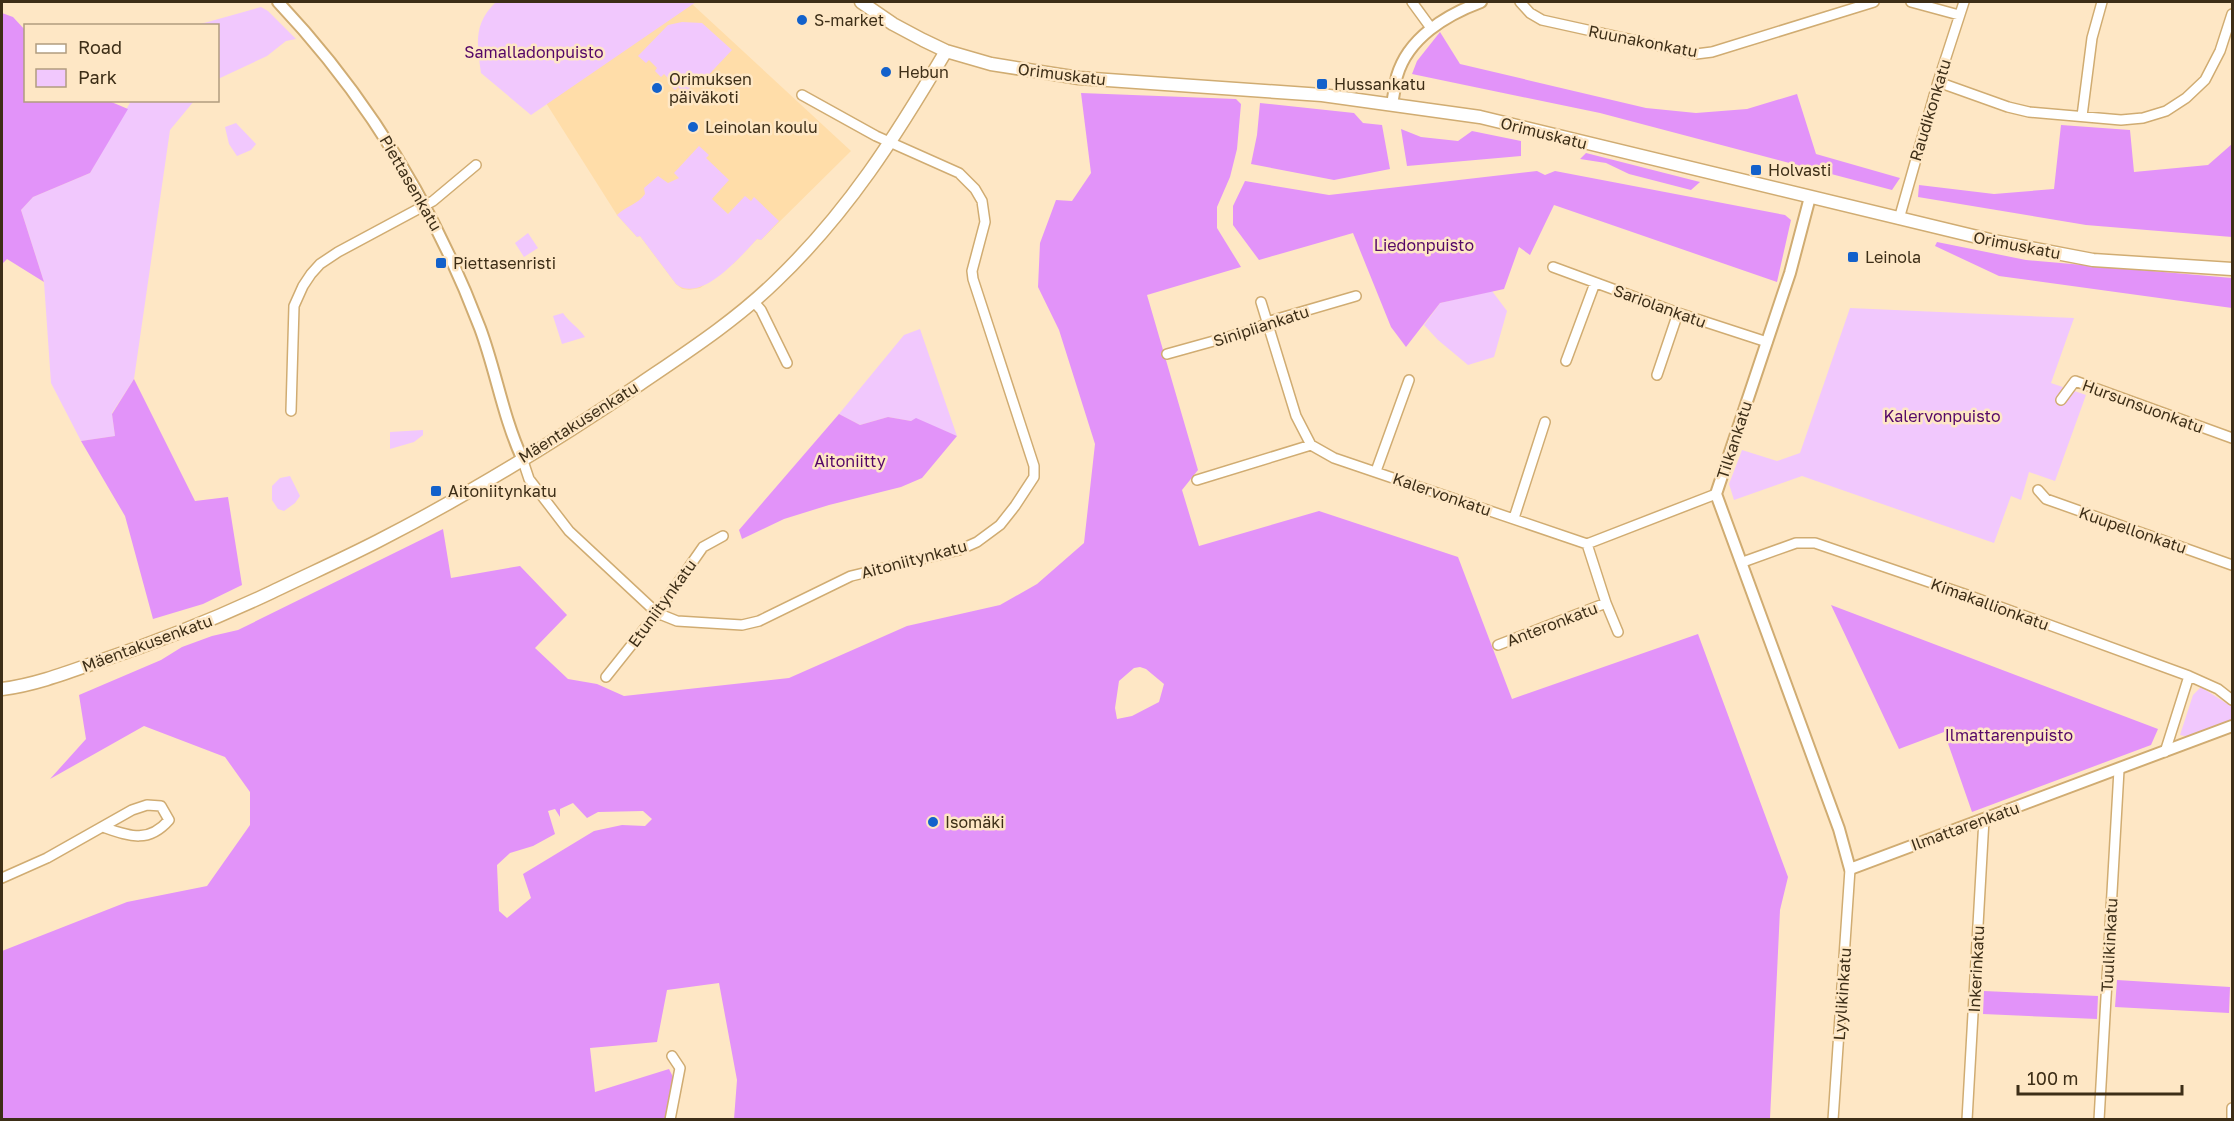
<svg xmlns="http://www.w3.org/2000/svg" width="2234" height="1121" font-family="'Golos Text',sans-serif">
  <style>
    .built { fill: #ffdda9 }
    .green { fill: #f1c8fd }
    .forest { fill: #e293f9; fill-rule: evenodd }
    .lines { fill: none; stroke-linecap: round; stroke-linejoin: round }
    .minor-casing { stroke: #d0ac72; stroke-width: 12 }
    .tertiary-casing { stroke: #d0ac72; stroke-width: 14 }
    .secondary-casing { stroke: #d0ac72; stroke-width: 15 }
    .minor { stroke: #fff; stroke-width: 9 }
    .tertiary { stroke: #fff; stroke-width: 10 }
    .secondary { stroke: #fff; stroke-width: 12 }
    .poi-dot { fill: #1361cb; stroke: #fee7c5; stroke-width: 2 }
    .labels { text-anchor: middle; dominant-baseline: central; stroke-width: 5; stroke-linejoin: round; paint-order: stroke }
    .poi-label { font-size: 16px; fill: #3d2e17; stroke: #fee7c5; text-anchor: start }
    .street-label { font-size: 16px; fill: #3d2e17; stroke: #fee7c5 }
    .park-label { font-size: 16px; fill: #550767; stroke: #fee7c5 }
  </style>
  <rect width="100%" height="100%" fill="#fee7c5"/>
  <path class="built" d="M 692,4 L 851,151 L 761,240 L 757,239 L 734,263 L 700,288 L 689,290 L 682,289 L 676,284 L 640,236 L 637,237 L 617,215 L 546,103 Z"/>
  <path class="green" d="M 496,2 L 696,2 L 531,115 L 481,73 C 477,44 473,24 496,2 Z
    M 261,7 L 268,11 L 296,39 L 286,41 L 267,56 L 218,79 L 218,26 L 197,25 Z
    M 682,22 L 702,23 L 732,50 L 699,85 L 695,82 L 685,94 L 678,87 L 675,90 L 668,83 L 671,81 L 664,74 L 661,77 L 655,71 L 657,68 L 649,60 L 646,63 L 638,56 L 668,25 Z
    M 131,101 L 194,101 L 170,130 L 134,379 L 112,413 L 115,436 L 81,441 L 51,383 L 44,282 L 21,210 L 33,197 L 90,173 Z
    M 236,123 L 256,144 L 251,150 L 237,156 L 229,144 L 225,127 Z
    M 699,146 L 709,155 L 706,158 L 729,180 L 712,199 L 728,214 L 745,196 L 751,201 L 754,197 L 779,221 L 761,240 L 757,239 C 741,256 701,304 676,284 L 640,236 L 637,237 L 617,215 C 626,206 637,205 645,194 L 644,188 L 658,176 L 668,183 L 679,178 L 674,173 Z
    M 528,233 L 538,248 L 524,257 L 515,243 Z
    M 1492,291 L 1507,311 L 1494,357 L 1468,365 L 1438,340 L 1424,325 L 1440,303 Z
    M 1850,308 L 2074,318 L 2051,383 L 2086,395 L 2055,481 L 2029,472 L 2021,500 L 2011,496 L 1994,543 L 1802,476 L 1734,500 L 1729,484 L 1742,450 L 1777,461 L 1800,453 Z
    M 563,313 C 569,322 579,328 585,337 L 562,344 L 553,316 Z
    M 920,329 L 957,436 L 916,419 L 911,421 L 888,417 L 860,425 L 839,414 L 904,335 Z
    M 423,430 L 423,435 L 414,442 L 390,449 L 390,432 Z
    M 290,476 L 300,496 L 295,503 L 284,511 L 278,509 L 272,500 L 272,486 L 280,478 Z
    M 2201,687 L 2232,707 L 2232,719 L 2189,737 L 2180,735 L 2193,695 Z"/>
  <path class="forest" d="M 2,13 L 13,17 L 25,30 L 26,100 L 109,101 L 128,109 L 90,173 L 33,197 L 21,210 L 44,282 L 7,259 L 2,264 Z
    M 1440,32 L 1460,64 L 1646,108 L 1696,113 L 1747,109 L 1797,94 L 1816,154 L 1900,178 L 1892,190 L 1600,113 L 1412,74 L 1417,61 Z
    M 1081,93 L 1236,99 L 1241,104 L 1237,149 L 1230,177 L 1217,207 L 1217,228 L 1241,267 L 1147,295 L 1198,470 L 1182,490 L 1199,546 L 1319,511 L 1458,557 L 1512,699 L 1698,634 L 1788,877 L 1780,910 L 1770,1119 L 734,1119 L 737,1080 L 719,983 L 667,990 L 657,1042 L 590,1048 L 595,1092 L 669,1069 L 673,1077 L 665,1119 L 2,1120 L 2,951 L 127,902 L 207,886 L 250,825 L 250,792 L 225,757 L 144,726 L 50,779 L 86,739 L 79,695 L 161,660 L 182,647 L 212,636 L 238,630 L 443,529 L 451,578 L 520,566 L 567,615 L 535,648 L 568,679 L 597,684 L 624,696 L 789,678 L 907,626 L 1000,605 L 1037,584 L 1084,543 L 1095,444 L 1059,330 L 1038,287 L 1040,243 L 1056,200 L 1072,201 L 1091,173 ZM 1140,667 L 1146,669 L 1164,684 L 1159,702 L 1132,716 L 1117,719 L 1115,708 L 1119,681 L 1134,668 ZM 573,803 L 587,818 L 598,812 L 643,811 L 652,819 L 645,826 L 622,825 L 594,831 L 523,874 L 531,898 L 507,918 L 499,911 L 497,865 L 510,853 L 533,846 L 555,834 L 548,811 L 555,809 L 560,817 L 560,809 Z
    M 1260,103 L 1354,113 L 1363,123 L 1382,125 L 1390,169 L 1334,180 L 1251,164 L 1257,135 Z
    M 2061,125 L 2130,130 L 2134,172 L 2208,165 L 2232,144 L 2232,237 L 2086,225 L 1918,197 L 1919,185 L 1994,194 L 2054,189 Z
    M 1401,129 L 1421,137 L 1458,141 L 1472,131 L 1521,141 L 1521,156 L 1407,166 Z
    M 1586,153 L 1700,182 L 1691,190 L 1629,174 L 1606,163 L 1580,159 Z
    M 1537,171 L 1545,175 L 1555,171 L 1785,215 L 1791,220 L 1777,282 L 1554,205 L 1530,255 L 1519,247 L 1504,289 L 1440,303 L 1406,347 L 1391,327 L 1353,233 L 1259,260 L 1233,225 L 1233,206 L 1245,181 L 1329,195 Z
    M 1937,242 L 2026,260 L 2232,278 L 2232,308 L 1999,276 L 1935,246 Z
    M 134,379 L 195,501 L 228,497 L 242,585 L 203,604 L 153,619 L 125,516 L 81,441 L 115,436 L 112,414 Z
    M 839,414 L 860,425 L 888,417 L 911,421 L 916,418 L 957,436 L 922,478 L 901,487 L 829,505 L 784,519 L 742,539 L 739,530 Z
    M 1831,605 L 2158,729 L 2151,745 L 1972,812 L 1944,732 L 1899,749 Z
    M 2117,980 L 2230,987 L 2229,1013 L 2115,1007 Z
    M 1984,991 L 2098,996 L 2097,1019 L 1983,1014 Z"/>
  <g class="lines">
    <defs>
      <path id="minor" d="M 1412,2 L 1431,28
        M 1520,2 L 1530,13 L 1542,20 L 1696,54 L 1712,52 L 1874,2
        M 1911,2 L 1959,15
        M 1938,82 L 2008,107 L 2029,112 L 2121,120 L 2143,118 L 2166,111 L 2186,98 L 2205,80 L 2220,51 L 2232,14
        M 2082,116 L 2092,38 L 2102,2
        M 1899,219 L 1938,82 L 1964,2
        M 1553,267 L 1678,313 L 1767,342
        M 753,301 L 761,310 L 787,363
        M 1261,302 L 1296,416 L 1311,445 L 1334,458 L 1587,544 L 1716,494
        M 1167,354 L 1257,329 L 1267,322 L 1356,296
        M 1566,361 L 1595,283
        M 1657,375 L 1678,313
        M 2061,400 L 2075,381 L 2232,438
        M 291,411 L 294,306 L 303,286 L 311,274 L 320,264 L 338,252 L 433,201 L 476,165
        M 522,458 L 529,479 L 569,531 L 657,613 L 677,621 L 742,625 L 759,621 L 851,576 L 959,550 L 977,542 L 1000,525 L 1015,506 L 1034,477 L 1034,466 L 973,279 L 972,271 L 985,222 L 982,201 L 975,189 L 959,173 L 876,136 L 802,95
        M 1376,471 L 1409,380
        M 1197,480 L 1311,445
        M 2038,490 L 2046,499 L 2232,565
        M 1514,518 L 1545,422
        M 1743,562 L 1796,543 L 1815,543 L 1970,596 L 2189,676 L 2218,689 L 2232,700
        M 1606,603 L 1618,632
        M 1498,645 L 1606,603 L 1587,544
        M 606,677 L 657,613 L 703,547 L 723,536
        M 2165,752 L 2189,676
        M 2,878 L 47,858 L 132,810 L 147,805 L 161,806 L 169,820 C 148,844 129,836 103,827
        M 670,1120 L 680,1068 L 672,1056
        M 1833,1120 L 1850,869
        M 1967,1120 L 1984,819
        M 2099,1120 L 2119,770
        M 2232,1120 L 2232,1108"/>
      <path id="tertiary" d="M 278,2 C 367,96 434,207 480,328 C 496,371 503,417 522,458
        M 1392,104 C 1394,94 1395,85 1397,76 C 1408,38 1446,15 1481,2
        M 1810,197 L 1790,273 L 1716,494 L 1839,829 L 1850,869 L 2232,726"/>
      <path id="secondary" d="M 861,2 L 893,24 L 923,40 L 946,51 L 991,64 L 1079,78 L 1322,95 L 1480,117 L 1994,241 L 2093,260 L 2232,269
        M 2,689 C 34,685 66,673 97,662 C 157,642 215,619 272,592 C 307,575 343,559 378,541 C 468,495 556,441 640,384 C 687,352 735,321 776,281 C 848,212 896,136 946,51"/>
    </defs>
    <use href="#minor" class="minor-casing"/>
    <use href="#tertiary" class="tertiary-casing"/>
    <use href="#secondary" class="secondary-casing"/>
    <use href="#minor" class="minor"/>
    <use href="#tertiary" class="tertiary"/>
    <use href="#secondary" class="secondary"/>
  </g>
  <g class="poi-dot">
    <circle cx="802" cy="20" r="6"/>
    <circle cx="886" cy="72" r="6"/>
    <rect x="1316" y="78" width="12" height="12" rx="3"/>
    <circle cx="657" cy="88" r="6"/>
    <circle cx="693" cy="127" r="6"/>
    <rect x="1750" y="164" width="12" height="12" rx="3"/>
    <rect x="1847" y="251" width="12" height="12" rx="3"/>
    <rect x="435" y="257" width="12" height="12" rx="3"/>
    <rect x="430" y="485" width="12" height="12" rx="3"/>
    <circle cx="933" cy="822" r="6"/>
  </g>
  <g class="labels">
    <g class="poi-label">
      <text x="814" y="20">S-market</text>
      <text x="898" y="72">Hebun</text>
      <text x="669" y="79">Orimuksen<tspan x="669" dy="18">päiväkoti</tspan></text>
      <text x="1334" y="84">Hussankatu</text>
      <text x="705" y="127">Leinolan koulu</text>
      <text x="1768" y="170">Holvasti</text>
      <text x="1865" y="257">Leinola</text>
      <text x="453" y="263">Piettasenristi</text>
      <text x="448" y="491">Aitoniitynkatu</text>
      <text x="945" y="822">Isomäki</text>
    </g>
    <g class="street-label">
      <text transform="translate(1643 41) rotate(11)">Ruunakonkatu</text>
      <text transform="translate(1062 74) rotate(7)">Orimuskatu</text>
      <text transform="translate(1930 110) rotate(-73)">Raudikonkatu</text>
      <text transform="translate(1544 133) rotate(14)">Orimuskatu</text>
      <text transform="translate(411 183) rotate(60)">Piettasenkatu</text>
      <text transform="translate(2017 245) rotate(11)">Orimuskatu</text>
      <text transform="translate(1660 306) rotate(20)">Sariolankatu</text>
      <text transform="translate(1261 326) rotate(-18)">Sinipiiankatu</text>
      <text transform="translate(2143 406) rotate(20)">Hursunsuonkatu</text>
      <text transform="translate(578 422) rotate(-32)">Mäentakusenkatu</text>
      <text transform="translate(1734 440) rotate(-72)">Tilkankatu</text>
      <text transform="translate(1442 494) rotate(19)">Kalervonkatu</text>
      <text transform="translate(2133 530) rotate(19)">Kuupellonkatu</text>
      <text transform="translate(914 559) rotate(-15)">Aitoniitynkatu</text>
      <text transform="translate(662 603) rotate(-54)">Etuniitynkatu</text>
      <text transform="translate(1990 604) rotate(20)">Kimakallionkatu</text>
      <text transform="translate(1552 624) rotate(-21)">Anteronkatu</text>
      <text transform="translate(147 643) rotate(-20)">Mäentakusenkatu</text>
      <text transform="translate(1965 826) rotate(-20)">Ilmattarenkatu</text>
      <text transform="translate(2109 945) rotate(-87)">Tuulikinkatu</text>
      <text transform="translate(1976 969) rotate(-87)">Inkerinkatu</text>
      <text transform="translate(1842 994) rotate(-86)">Lyylikinkatu</text>
    </g>
    <g class="park-label">
      <text x="534" y="52">Samalladonpuisto</text>
      <text x="1424" y="245">Liedonpuisto</text>
      <text x="1942" y="416">Kalervonpuisto</text>
      <text x="850" y="461">Aitoniitty</text>
      <text x="2009" y="735">Ilmattarenpuisto</text>
    </g>
  </g>
  <rect width="2234" height="1121" fill="none" stroke="#3d2e17" stroke-width="6"/>
  <rect x="24" y="24" width="195" height="78" fill="#fee7c5" stroke="#b19d7f" stroke-width="1.5"/>
  <rect x="36" y="44" width="30" height="9" fill="#ffffff" stroke="#b19d7f" stroke-width="1.5"/>
  <text x="78" y="54" font-size="18" fill="#3d2e17">Road</text>
  <rect x="36" y="69" width="30" height="18" fill="#f1c8fd" stroke="#b19d7f" stroke-width="1.5"/>
  <text x="78" y="84" font-size="18" fill="#3d2e17">Park</text>
  <path d="M2018 1085v9h164v-9" fill="none" stroke="#3d2e17" stroke-width="3"/>
  <text x="2027" y="1085" font-size="18" fill="#3d2e17" stroke="#fee7c5" stroke-width="4.5" paint-order="stroke">100 m</text>
</svg>
